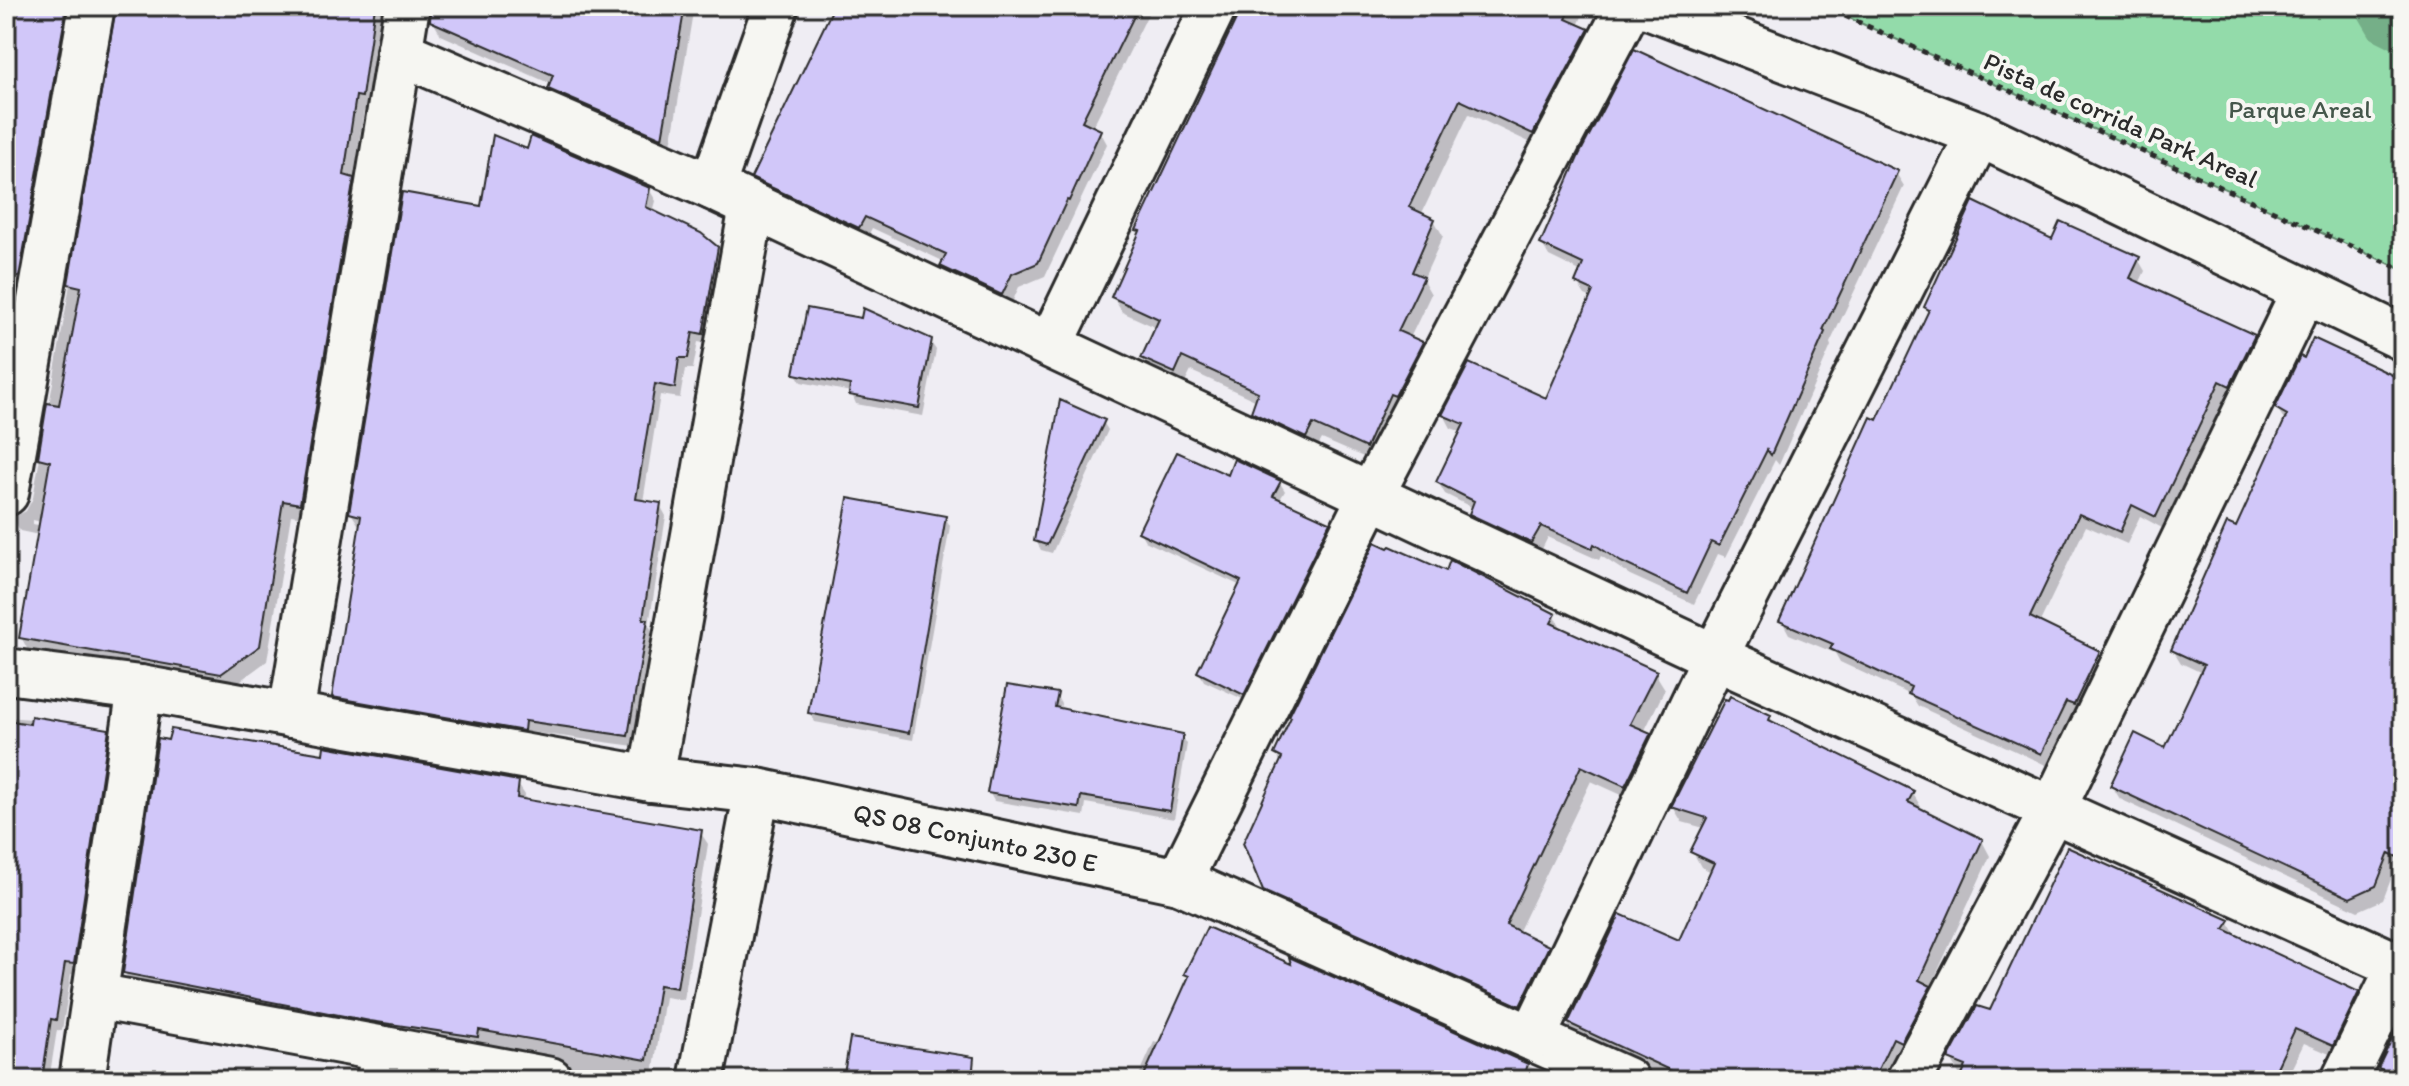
<svg xmlns="http://www.w3.org/2000/svg" width="2409" height="1086" font-family="Itim,sans-serif">
  <style>
    .green { fill: #93dbaa; stroke: #5f836a; stroke-width: 2 }
    .shadow { fill: #0003; fill-rule: evenodd }
    .building { fill: #d1c7f9; stroke: #2b2b2b; stroke-width: 2 }
    .lines { fill: none; stroke-linecap: round; stroke-linejoin: round }
    .street-casing { stroke: #2b2b2b; stroke-width: 50 }
    .path { stroke: #2b2b2b; stroke-width: 5; stroke-dasharray: 6 6; stroke-linecap: butt }
    .street { stroke: #f6f6f2; stroke-width: 44 }
    .labels { text-anchor: middle; dominant-baseline: central; stroke-width: 8; stroke-linejoin: round; paint-order: stroke }
    .park-label { font-size: 26px; fill: #45574b; stroke: #f6f6f2 }
    .street-label { font-size: 26px; fill: #2b2b2b; stroke: #f6f6f2 }
  </style>
  <rect width="100%" height="100%" fill="#efedf3"/>
  <filter id="ink" filterUnits="userSpaceOnUse"><feTurbulence type="fractalNoise" baseFrequency=".0125" numOctaves="2"/><feDisplacementMap in="SourceGraphic" scale="16" xChannelSelector="R" yChannelSelector="G"/><feConvolveMatrix kernelMatrix="1 2 1 2 8 2 1 2 1" color-interpolation-filters="sRGB"/></filter>
  <g filter="url(#ink)">
    <path class="green" d="M 1823,6 L 2403,6 L 2403,270 Z"/>
    <path class="shadow" d="M 6,6 L 80,6 L 6,407 Z
      M 118,6 L 395,6 L 370,111 L 364,110 L 353,181 L 361,194 L 308,518 L 291,515 L 267,661 L 230,688 L 29,652 L 21,637 L 39,535 L 20,531 L 13,518 L 26,511 L 33,498 ZM 33,520 L 49,524 L 48,527 L 33,524 Z
      M 432,6 L 694,6 L 670,151 L 558,103 L 550,89 L 551,84 L 441,35 L 432,20 Z
      M 836,6 L 1152,6 L 1092,128 L 1100,131 L 1107,144 L 1045,276 L 1019,287 L 1010,307 L 950,279 L 942,266 L 945,262 L 872,228 L 866,240 L 761,190 L 753,178 Z
      M 1245,6 L 1579,6 L 1583,14 L 1578,26 L 1587,31 L 1596,46 L 1542,148 L 1469,114 L 1421,215 L 1434,220 L 1443,236 L 1423,280 L 1431,294 L 1410,338 L 1422,344 L 1431,359 L 1375,462 L 1322,439 L 1315,452 L 1262,427 L 1253,412 L 1257,401 L 1191,371 L 1183,387 L 1152,373 L 1143,358 L 1157,328 L 1122,312 L 1113,297 L 1141,234 L 1138,230 Z
      M 2352,6 L 2403,6 L 2403,54 L 2371,38 Z
      M 528,151 L 649,189 L 656,201 L 653,212 L 716,248 L 723,260 L 708,344 L 698,342 L 693,369 L 685,369 L 680,398 L 660,395 L 643,502 L 660,505 L 666,516 L 649,625 L 653,632 L 634,746 L 530,732 L 529,741 L 341,708 L 334,696 L 362,525 L 358,524 L 351,513 L 483,209 Z
      M 1896,173 L 1904,186 L 1830,343 L 1831,346 L 1779,465 L 1775,460 L 1726,557 L 1718,554 L 1694,604 L 1630,575 L 1601,556 L 1599,560 L 1548,537 L 1539,555 L 1478,527 L 1471,514 L 1473,508 L 1445,494 L 1438,482 L 1462,432 L 1451,428 L 1444,415 L 1547,400 L 1592,298 L 1585,295 L 1577,283 L 1582,272 L 1549,256 L 1542,244 Z
      M 2053,241 L 2138,259 L 2145,271 L 2139,284 L 2253,337 L 2261,350 L 2237,398 L 2227,393 L 2164,529 L 2140,516 L 2127,544 L 2086,526 L 2039,624 L 2098,653 L 2106,666 L 2081,717 L 2073,713 L 2048,766 L 1918,706 L 1911,695 L 1840,662 L 1835,653 L 1789,634 L 1782,621 L 1930,313 L 1926,307 Z
      M 930,341 L 936,350 L 923,416 L 856,404 L 851,392 L 801,382 L 796,374 Z
      M 2403,383 L 2403,869 L 2396,866 L 2383,900 L 2358,911 L 2120,799 L 2112,786 L 2166,751 L 2202,673 L 2181,663 L 2173,650 L 2237,530 L 2286,423 L 2277,408 Z
      M 1103,422 L 1108,430 L 1052,553 L 1041,550 L 1036,541 Z
      M 1229,478 L 1280,483 L 1285,491 L 1279,501 L 1328,523 L 1333,532 L 1249,702 L 1204,681 L 1199,672 L 1241,586 L 1145,541 L 1140,532 Z
      M 945,517 L 950,526 L 913,740 L 815,722 L 810,713 Z
      M 1447,574 L 1554,615 L 1563,631 L 1655,673 L 1665,689 L 1644,732 L 1650,734 L 1659,751 L 1635,801 L 1591,781 L 1518,933 L 1547,948 L 1557,964 L 1530,1021 L 1274,907 L 1264,890 L 1281,763 L 1276,754 Z
      M 1056,695 L 1061,704 L 1060,710 L 1182,736 L 1187,744 L 1174,819 L 1086,803 L 1084,816 L 994,801 L 989,792 Z
      M 6,717 L 45,720 L 107,731 L 114,743 L 80,975 L 71,974 L 62,1031 L 57,1030 L 49,1080 L 6,1080 Z
      M 1770,717 L 1774,724 L 1912,792 L 1921,807 L 1919,810 L 1982,841 L 1990,856 L 1930,988 L 1938,1002 L 1888,1080 L 1652,1080 L 1653,1077 L 1647,1072 L 1577,1041 L 1568,1026 L 1621,916 L 1680,943 L 1712,872 L 1701,867 L 1693,852 L 1704,828 L 1682,822 L 1673,807 Z
      M 324,756 L 517,783 L 525,795 L 524,801 L 700,832 L 708,844 L 684,1000 L 665,997 L 652,1080 L 576,1080 L 576,1074 L 563,1067 L 132,985 L 125,973 Z
      M 2228,921 L 2237,936 L 2358,993 L 2366,1008 L 2341,1059 L 2304,1043 L 2286,1080 L 1962,1080 L 1964,1076 L 1959,1074 L 1951,1059 L 1991,1012 Z
      M 1292,961 L 1560,1080 L 1137,1080 L 1154,1042 L 1160,1044 L 1189,980 L 1186,974 L 1295,968 Z
      M 2403,1021 L 2403,1080 L 2374,1080 Z"/>
    <path class="building" d="M 6,6 L 67,6 L 19,277 L 6,276 Z
      M 116,6 L 375,6 L 362,97 L 356,96 L 344,175 L 354,178 L 300,504 L 283,501 L 260,646 L 221,674 L 19,638 L 50,461 L 38,458 L 47,403 L 59,405 L 81,287 L 68,284 Z
      M 431,6 L 685,6 L 662,138 L 548,89 L 553,75 L 430,21 Z
      M 834,6 L 1139,6 L 1082,121 L 1101,130 L 1069,201 L 1067,200 L 1038,263 L 1012,274 L 1002,295 L 940,266 L 946,254 L 865,217 L 859,228 L 751,178 Z
      M 1239,6 L 1572,6 L 1566,19 L 1589,29 L 1533,134 L 1460,100 L 1409,207 L 1435,219 L 1412,272 L 1424,277 L 1398,331 L 1423,342 L 1395,396 L 1390,394 L 1366,448 L 1313,424 L 1306,438 L 1251,412 L 1258,392 L 1182,357 L 1175,373 L 1141,358 L 1159,319 L 1111,297 L 1140,231 L 1136,230 L 1237,17 Z
      M 1634,49 L 1898,171 L 1823,330 L 1825,332 L 1771,455 L 1767,450 L 1719,546 L 1711,542 L 1687,593 L 1621,562 L 1594,544 L 1592,549 L 1541,526 L 1531,543 L 1469,514 L 1474,501 L 1436,482 L 1464,424 L 1442,415 L 1469,363 L 1546,398 L 1593,291 L 1575,283 L 1583,264 L 1540,244 L 1579,155 Z
      M 493,135 L 527,149 L 531,136 L 650,188 L 646,207 L 701,233 L 718,247 L 703,334 L 693,332 L 688,358 L 679,358 L 675,388 L 655,384 L 636,499 L 661,503 L 643,619 L 648,619 L 628,736 L 525,721 L 524,731 L 332,697 L 361,516 L 349,513 L 402,192 L 481,206 Z
      M 1973,201 L 2052,239 L 2060,221 L 2140,257 L 2130,278 L 2255,335 L 2230,386 L 2220,381 L 2156,517 L 2132,505 L 2120,532 L 2079,514 L 2030,617 L 2100,651 L 2074,705 L 2066,702 L 2041,754 L 1908,694 L 1911,687 L 1830,649 L 1833,644 L 1779,621 L 1871,417 L 1877,420 L 1929,310 L 1924,307 Z
      M 807,308 L 861,318 L 863,308 L 932,339 L 919,408 L 849,395 L 850,385 L 794,374 Z
      M 2313,338 L 2403,380 L 2403,860 L 2389,853 L 2376,886 L 2350,898 L 2110,786 L 2135,733 L 2165,748 L 2204,665 L 2171,650 L 2227,523 L 2236,527 L 2287,415 L 2275,408 L 2300,356 L 2304,358 Z
      M 1060,400 L 1105,420 L 1047,545 L 1034,541 Z
      M 1177,452 L 1228,475 L 1234,459 L 1281,481 L 1273,496 L 1330,522 L 1244,695 L 1197,672 L 1241,581 L 1138,532 Z
      M 848,498 L 946,516 L 909,733 L 808,713 Z
      M 1375,542 L 1388,548 L 1390,546 L 1446,571 L 1450,560 L 1556,614 L 1551,623 L 1657,671 L 1630,724 L 1651,733 L 1625,786 L 1581,766 L 1506,925 L 1549,946 L 1520,1006 L 1263,891 L 1243,843 L 1282,758 L 1274,754 L 1291,717 L 1289,716 Z
      M 1007,685 L 1058,693 L 1055,707 L 1183,734 L 1170,811 L 1081,796 L 1079,808 L 987,793 Z
      M 1730,696 L 1771,715 L 1769,720 L 1914,791 L 1908,802 L 1983,839 L 1919,980 L 1931,986 L 1901,1042 L 1893,1038 L 1873,1080 L 1691,1080 L 1568,1023 L 1620,914 L 1679,940 L 1714,863 L 1690,852 L 1707,818 L 1671,807 L 1725,699 L 1728,700 Z
      M 31,716 L 109,729 L 74,964 L 65,963 L 56,1020 L 51,1019 L 42,1080 L 6,1080 L 6,720 L 30,724 Z
      M 171,729 L 323,754 L 324,746 L 519,781 L 517,798 L 702,830 L 677,988 L 659,985 L 647,1060 L 479,1030 L 478,1037 L 370,1021 L 123,973 L 158,738 L 168,740 Z
      M 2067,847 L 2230,920 L 2224,929 L 2359,992 L 2333,1046 L 2295,1029 L 2271,1080 L 1960,1080 L 1966,1066 L 1948,1059 L 1977,1006 L 1990,1010 Z
      M 1207,927 L 1291,964 L 1289,957 L 1528,1064 L 1523,1080 L 1142,1080 L 1189,976 L 1184,974 Z
      M 2403,1016 L 2403,1080 L 2378,1068 Z
      M 850,1038 L 974,1057 L 972,1080 L 843,1080 Z"/>
    <g class="lines">
      <defs>
        <g id="street">
          <path d="M 1648,6 L 1979,134 L 2403,338"/>
          <path d="M 399,52 L 712,187 L 1715,657 L 2403,968"/>
          <path d="M 712,187 L 776,6"/>
          <path d="M 1051,344 L 1214,6"/>
          <path d="M 6,493 L 92,6"/>
          <path id="s1" d="M 6,671 L 140,688 L 651,779 L 757,791 L 1179,881 L 1626,1080"/>
          <path d="M 291,715 L 407,6"/>
          <path d="M 651,779 L 752,206"/>
          <path d="M 1179,881 L 1370,497 L 1629,6"/>
          <path d="M 95,996 L 384,1049"/>
          <path d="M 1533,1037 L 1715,657 L 1979,134"/>
          <path d="M 82,1080 L 140,688"/>
          <path d="M 379,1080 L 384,1049 L 550,1080"/>
          <path d="M 701,1080 L 757,791"/>
          <path d="M 1909,1080 L 2053,809 L 2304,291"/>
          <path d="M 2344,1080 L 2403,959"/>
        </g>
      </defs>
      <use href="#street" class="street-casing"/>
      <path class="path" d="M 1823,6 L 2403,270"/>
      <use href="#street" class="street"/>
    </g>
  </g>
  <g class="labels">
    <g class="park-label">
      <text x="2300" y="109">Parque Areal</text>
    </g>
    <g class="street-label">
      <text transform="translate(2121 120) rotate(24)">Pista de corrida Park Areal</text>
      <text stroke="none"><textPath href="#s1" startOffset="984">QS 08 Conjunto 230 E</textPath></text>
    </g>
  </g>
  <rect width="2409" height="1086" fill="none" stroke="#f6f6f2" stroke-width="32"/>
  <rect x="16" y="16" width="2377" height="1054" fill="none" stroke="#2b2b2b" stroke-width="3" filter="url(#ink)"/>
</svg>
